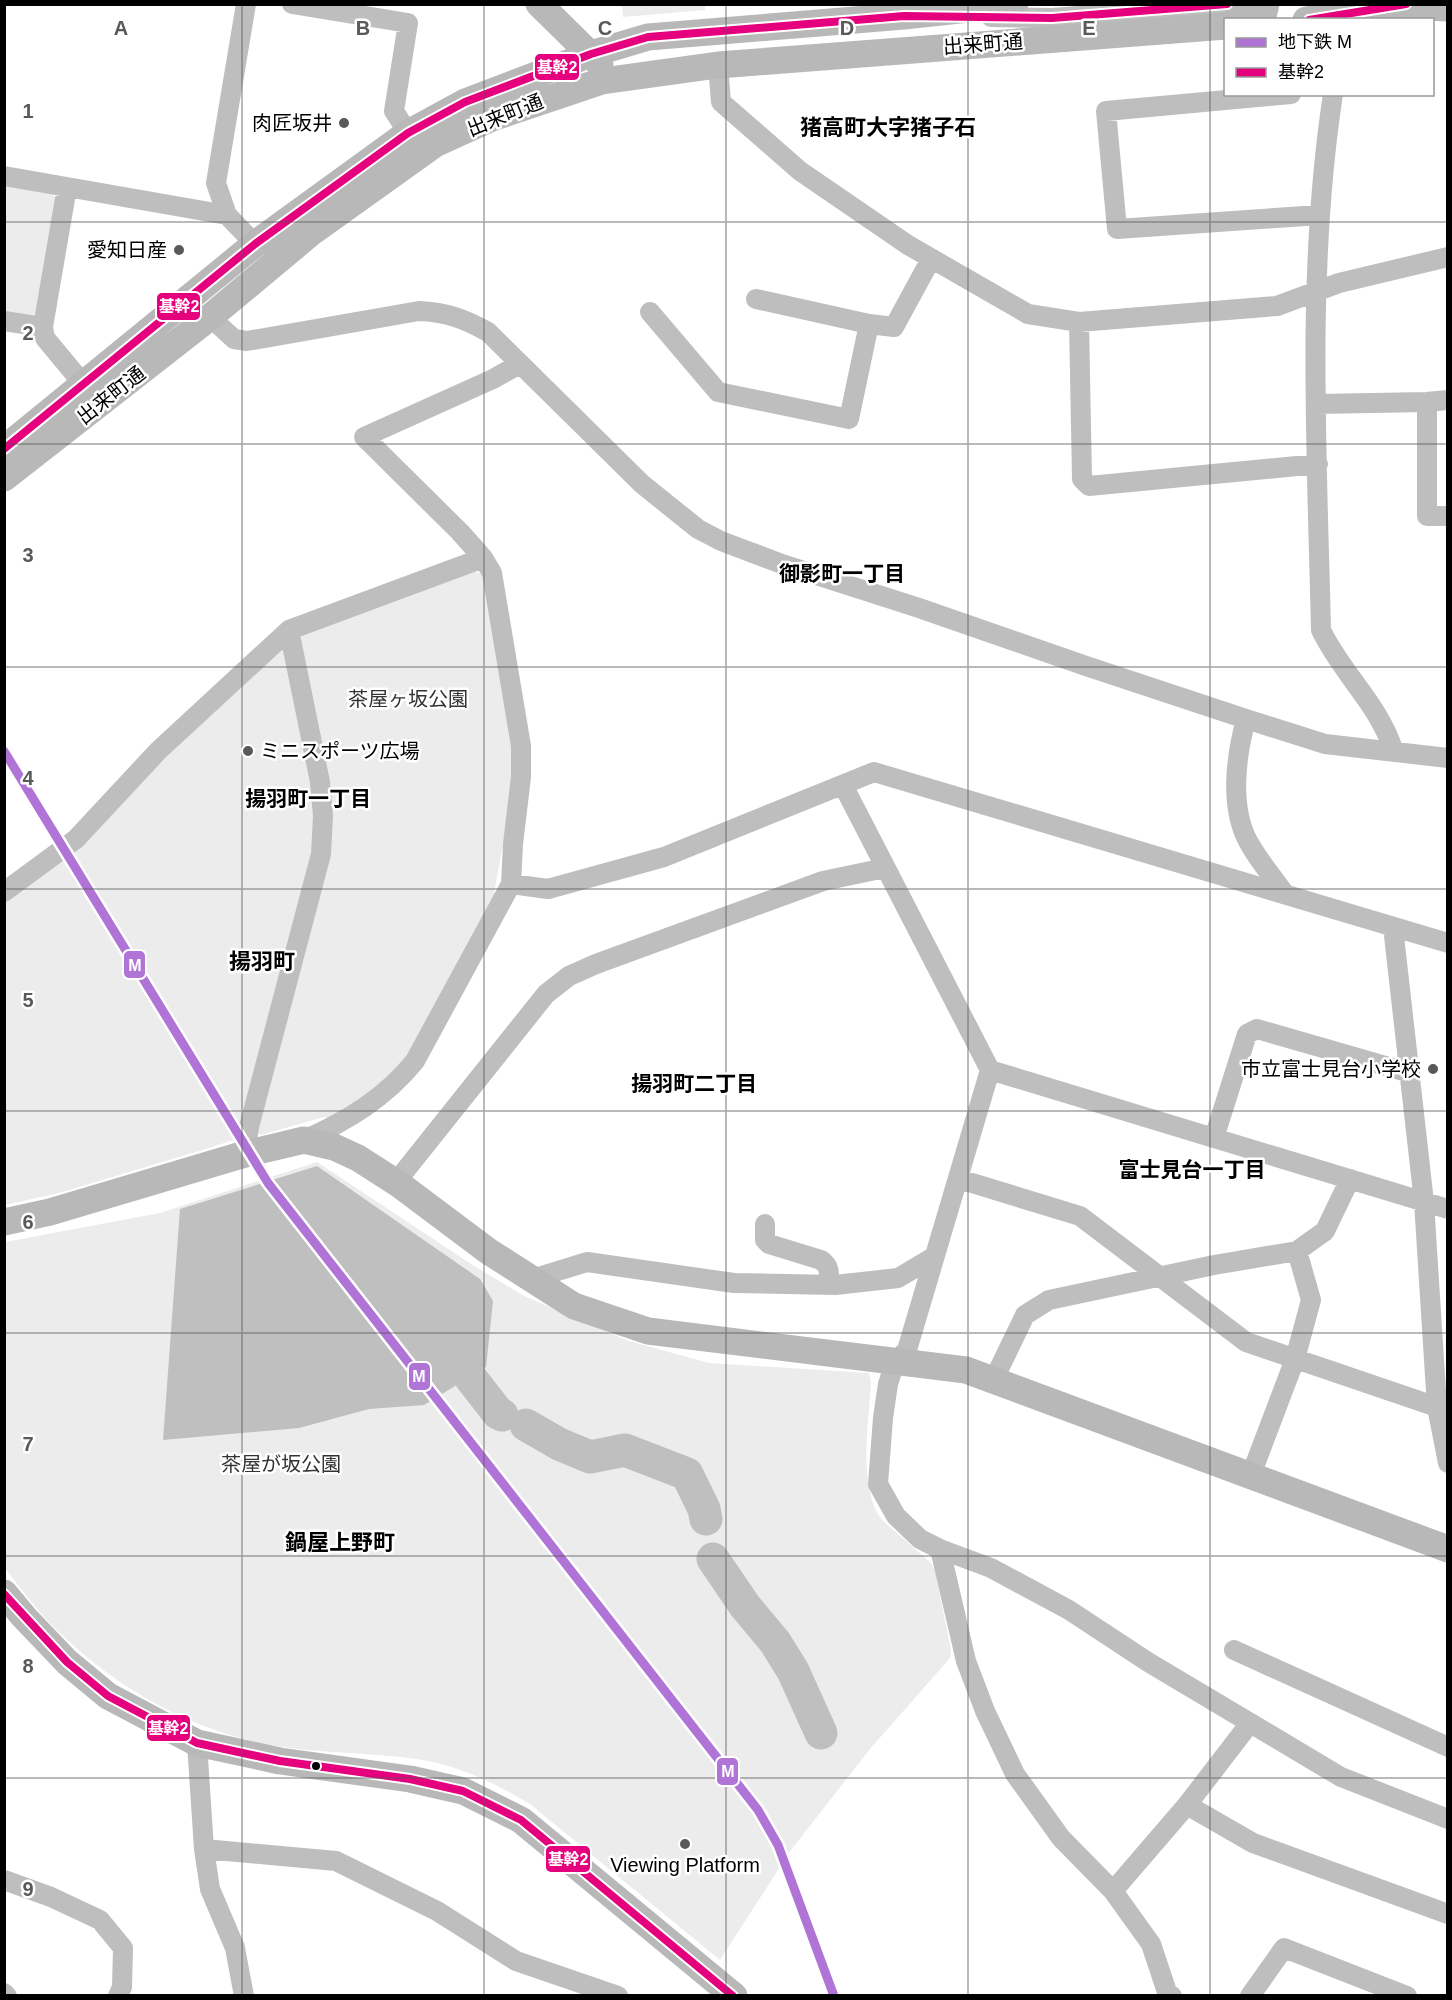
<svg xmlns="http://www.w3.org/2000/svg" width="1452" height="2000" font-family="Arial,'Noto Sans JP',sans-serif">
  <style>
    .green { fill: #ececec }
    .water { fill: #bfbfbf }
    .lines { fill: none; stroke-linecap: round; stroke-linejoin: round }
    .river { stroke: #bfbfbf; stroke-width: 33 }
    .street { stroke: #bebebe; stroke-width: 20 }
    .secondary { stroke: #b8b8b8; stroke-width: 27 }
    .bus-1-casing { stroke: #fff; stroke-width: 12 }
    .bus-1 { stroke: #e5007d; stroke-width: 8 }
    .metro-1-casing { stroke: #fff; stroke-width: 14 }
    .metro-1 { stroke: #b074d6; stroke-width: 9 }
    .grid { fill: none; stroke: #595959; stroke-width: 1.5; stroke-opacity: 0.55 }
    .poi-dot { fill: #595959; stroke: #fff; stroke-width: 2 }
    .bus-dot { fill: #000; stroke: #fff; stroke-width: 2 }
    .labels { text-anchor: middle; dominant-baseline: central; stroke-width: 5; stroke-linejoin: round; paint-order: stroke }
    .street-label { font-size: 20px; fill: #000; stroke: #fff }
    .poi-label { font-size: 20px; fill: #000; stroke: #fff; text-anchor: end }
    .park-label { font-size: 20px; fill: #333; stroke: #fff }
    .neighbourhood-label { font-size: 21px; font-weight: bold; fill: #000; stroke: #fff }
    .quarter-label { font-size: 22px; font-weight: bold; fill: #000; stroke: #fff }
    .grid-label { font-size: 20px; text-anchor: middle; font-weight: bold; fill: #595959; stroke: #fff; stroke-width: 5; stroke-linejoin: round; paint-order: stroke }
    .line-badge { stroke: #fff; stroke-width: 2 }
    .badge-label { font-size: 16px; text-anchor: middle; font-weight: bold; fill: #fff }
  </style>
  <rect width="100%" height="100%" fill="#fff"/>
  <path class="green" d="M 622,5 L 705,5 L 705,10 L 623,17 Z
    M 4,185 L 51,193 L 57,200 L 37,313 L 30,316 L 5,312 Z
    M 471,570 L 485,575 L 514,748 L 514,784 L 493,899 L 432,1017 L 396,1074 L 330,1119 L 324,1117 L 261,1135 L 257,1133 L 329,851 L 298,639 L 303,630 Z
    M 281,649 L 284,649 L 309,763 L 314,808 L 311,865 L 240,1133 L 233,1140 L 209,1148 L 59,1193 L 5,1205 L 5,900 Z
    M 317,1162 L 471,1264 L 524,1296 L 629,1341 L 709,1363 L 869,1373 L 871,1383 C 869,1422 857,1487 882,1520 L 931,1563 L 935,1571 L 951,1650 L 950,1658 L 870,1749 L 791,1850 L 720,1960 L 530,1804 C 495,1783 458,1765 417,1759 C 369,1752 319,1754 271,1745 C 192,1730 123,1692 64,1637 C 42,1617 23,1592 5,1568 L 5,1242 L 160,1213 Z"/>
  <path class="water" d="M 317,1166 L 480,1279 L 493,1301 L 486,1367 L 424,1405 L 369,1409 L 299,1428 L 163,1440 L 180,1209 Z"/>
  <g class="lines">
    <path class="river" d="M 470,1377 L 498,1413 L 502,1415
      M 526,1425 L 559,1444 L 590,1457 L 625,1450 L 687,1474 L 704,1509 L 706,1519
      M 713,1559 L 745,1606 L 775,1642 L 793,1671 L 821,1733"/>
    <path class="street" d="M 246,4 L 216,183 L 227,215 L 255,244
      M 292,4 L 408,23 L 394,111 L 408,133
      M 991,17 L 1052,18 L 1233,4
      M 718,65 L 721,102 L 800,171 L 908,245 L 1028,314 L 1079,322 L 1277,306 L 1339,283 L 1448,257
      M 1291,94 L 1106,111 L 1117,229 L 1319,215
      M 1333,94 C 1306,271 1317,452 1321,630 C 1342,674 1379,704 1394,752
      M 4,176 L 227,215
      M 67,187 L 43,327 L 45,338 L 84,385
      M 756,299 L 869,324 L 894,327 L 931,259
      M 650,312 L 718,392 L 849,419 L 869,324
      M 210,317 L 234,339 L 247,341 L 419,311 C 446,312 465,319 488,332 L 642,484 L 698,529 L 721,541 L 782,564 L 919,608 L 1086,666 L 1246,719 C 1236,756 1229,808 1249,843 C 1259,861 1273,877 1284,893
      M 4,321 L 43,327
      M 1079,322 L 1082,479 L 1089,486 L 1318,464
      M 1427,402 L 1427,516 L 1448,516
      M 1317,404 L 1427,402 L 1448,400
      M 1246,719 L 1325,744 L 1448,758
      M 843,785 L 990,1070 L 1448,1209
      M 511,884 L 548,889 L 664,857 L 874,772 L 1448,943
      M 4,892 L 76,839 L 158,751 L 289,630 L 483,558
      M 1393,927 L 1424,1202 L 1437,1407 L 1448,1463
      M 990,1070 L 907,1350 L 895,1362 L 888,1384 L 883,1418 L 878,1484 L 896,1516 L 920,1539 L 940,1549 L 991,1568 L 1069,1610 L 1148,1662 L 1341,1777 L 1448,1819
      M 1214,1138 L 1247,1034 L 1257,1029 L 1410,1073
      M 304,1140 C 347,1121 385,1098 415,1061 L 511,884 L 513,844 L 521,777 L 521,746 L 492,573 L 483,558 L 460,532 L 364,437 L 493,379 L 520,364
      M 245,1154 L 249,1127 L 321,854 L 323,816 L 320,782 L 289,630
      M 959,1179 L 1080,1216 L 1246,1342 L 1437,1407
      M 396,1182 L 546,994 L 569,976 L 596,964 L 823,881 L 885,868
      M 765,1224 L 765,1240 L 769,1244 L 821,1260 C 831,1267 829,1274 828,1285
      M 532,1279 L 587,1262 L 734,1283 L 835,1285 L 898,1278 L 935,1256
      M 994,1379 L 1025,1315 L 1049,1300 L 1214,1265 L 1297,1251 L 1325,1231 L 1350,1179
      M 1251,1475 L 1295,1359 L 1311,1300 L 1297,1251
      M 940,1549 L 966,1661 L 985,1711 L 1015,1774 L 1061,1838 L 1113,1891 L 1151,1944 L 1167,1992 L 1172,1996
      M 1234,1650 L 1448,1747
      M 197,1743 L 204,1849 L 210,1889 L 235,1948 L 244,1996
      M 1187,1805 L 1253,1843 L 1448,1914
      M 204,1849 L 336,1861 L 437,1911 L 516,1961 L 618,1996
      M 4,1880 L 51,1897 L 100,1920 L 123,1948 L 122,1987 L 118,1996
      M 1113,1891 L 1187,1805 L 1250,1723
      M 4,1993 L 7,1996
      M 1250,1996 L 1284,1948 L 1407,1996"/>
    <path class="secondary" d="M 539,4 L 600,64
      M 1237,20 L 1242,4
      M 1262,20 L 1266,4
      M 1306,20 L 1399,6 L 1448,8
      M 4,449 L 255,244 L 408,133 L 465,102 L 591,54 L 648,37 L 904,16 L 1015,4
      M 4,478 L 210,317 L 312,232 L 435,144 L 492,118 L 602,81 L 718,65 L 1226,26
      M 4,1222 L 50,1212 L 245,1154 L 304,1140 L 334,1147 L 358,1158 L 400,1185 L 488,1251 L 574,1306 L 648,1331 L 966,1370 L 1448,1549
      M 4,1593 L 24,1617 L 67,1662 L 108,1696 L 197,1743 L 280,1761 L 410,1779 L 463,1791 L 521,1820 L 734,1996"/>
    <defs>
      <path id="bus-1" d="M 1309,20 L 1406,4
        M 4,449 L 255,244 L 408,133 L 465,102 L 591,54 L 648,37 L 904,16 L 1052,18 L 1227,4
        M 4,1594 L 67,1662 L 108,1696 L 197,1743 L 280,1761 L 410,1779 L 463,1791 L 521,1820 L 733,1996"/>
    </defs>
    <use href="#bus-1" class="bus-1-casing"/>
    <use href="#bus-1" class="bus-1"/>
    <defs>
      <path id="metro-1" d="M 4,751 L 268,1183 L 758,1810 L 778,1845 L 834,1996"/>
    </defs>
    <use href="#metro-1" class="metro-1-casing"/>
    <use href="#metro-1" class="metro-1"/>
  </g>
  <path class="grid" d="M 242,4 L 242,1996M 484,4 L 484,1996M 726,4 L 726,1996M 968,4 L 968,1996M 1210,4 L 1210,1996M 4,222 L 1448,222M 4,444 L 1448,444M 4,667 L 1448,667M 4,889 L 1448,889M 4,1111 L 1448,1111M 4,1333 L 1448,1333M 4,1556 L 1448,1556M 4,1778 L 1448,1778"/>
  <g class="poi-dot">
    <circle cx="344" cy="123" r="6"/>
    <circle cx="179" cy="250" r="6"/>
    <circle cx="248" cy="751" r="6"/>
    <circle cx="1433" cy="1069" r="6"/>
    <circle cx="685" cy="1844" r="6"/>
  </g>
  <circle class="bus-dot" cx="316" cy="1766" r="5"/>
  <g class="labels">
    <g class="street-label">
      <text transform="translate(983 44) rotate(-4)">出来町通</text>
      <text transform="translate(505 115) rotate(-22)">出来町通</text>
      <text transform="translate(111 395) rotate(-38)">出来町通</text>
    </g>
    <g class="poi-label">
      <text x="332" y="123">肉匠坂井</text>
      <text x="167" y="250">愛知日産</text>
      <text x="260" y="751" text-anchor="start">ミニスポーツ広場</text>
      <text x="1421" y="1069">市立富士見台小学校</text>
      <text x="685" y="1865" text-anchor="middle">Viewing Platform</text>
    </g>
    <g class="park-label">
      <text x="408" y="699">茶屋ヶ坂公園</text>
      <text x="281" y="1464">茶屋が坂公園</text>
    </g>
    <g class="neighbourhood-label">
      <text x="842" y="573">御影町一丁目</text>
      <text x="308" y="798">揚羽町一丁目</text>
      <text x="694" y="1083">揚羽町二丁目</text>
      <text x="1192" y="1169">富士見台一丁目</text>
    </g>
    <g class="quarter-label">
      <text x="888" y="127">猪高町大字猪子石</text>
      <text x="262" y="961">揚羽町</text>
      <text x="340" y="1542">鍋屋上野町</text>
    </g>
  </g>
  <g class="grid-label">
    <text x="121" y="35">A</text>
    <text x="363" y="35">B</text>
    <text x="605" y="35">C</text>
    <text x="847" y="35">D</text>
    <text x="1089" y="35">E</text>
    <text x="28" y="118">1</text>
    <text x="28" y="340">2</text>
    <text x="28" y="562">3</text>
    <text x="28" y="785">4</text>
    <text x="28" y="1007">5</text>
    <text x="28" y="1229">6</text>
    <text x="28" y="1451">7</text>
    <text x="28" y="1673">8</text>
    <text x="28" y="1896">9</text>
  </g>
  <g class="line-badge">
    <rect x="534" y="53" width="46" height="28" rx="6" fill="#e5007d"/>
    <rect x="156" y="292" width="45" height="29" rx="6" fill="#e5007d"/>
    <rect x="123" y="950" width="23" height="29" rx="6" fill="#b074d6"/>
    <rect x="408" y="1362" width="23" height="29" rx="6" fill="#b074d6"/>
    <rect x="146" y="1714" width="45" height="28" rx="6" fill="#e5007d"/>
    <rect x="716" y="1757" width="23" height="29" rx="6" fill="#b074d6"/>
    <rect x="545" y="1845" width="46" height="28" rx="6" fill="#e5007d"/>
  </g>
  <g class="badge-label">
    <text x="557" y="73">基幹2</text>
    <text x="179" y="312">基幹2</text>
    <text x="135" y="971">M</text>
    <text x="419" y="1382">M</text>
    <text x="168" y="1734">基幹2</text>
    <text x="728" y="1777">M</text>
    <text x="568" y="1865">基幹2</text>
  </g>
  <rect width="1452" height="2000" fill="none" stroke="#000000" stroke-width="12"/>
  <rect x="1224" y="18" width="210" height="78" fill="#ffffff" stroke="#999999" stroke-width="1.5"/>
  <rect x="1236" y="38" width="30" height="9" fill="#b074d6" stroke="#999999" stroke-width="1.5"/>
  <text x="1278" y="48" font-size="18" fill="#000000">地下鉄 M</text>
  <rect x="1236" y="68" width="30" height="9" fill="#e5007d" stroke="#999999" stroke-width="1.5"/>
  <text x="1278" y="78" font-size="18" fill="#000000">基幹2</text>
</svg>
